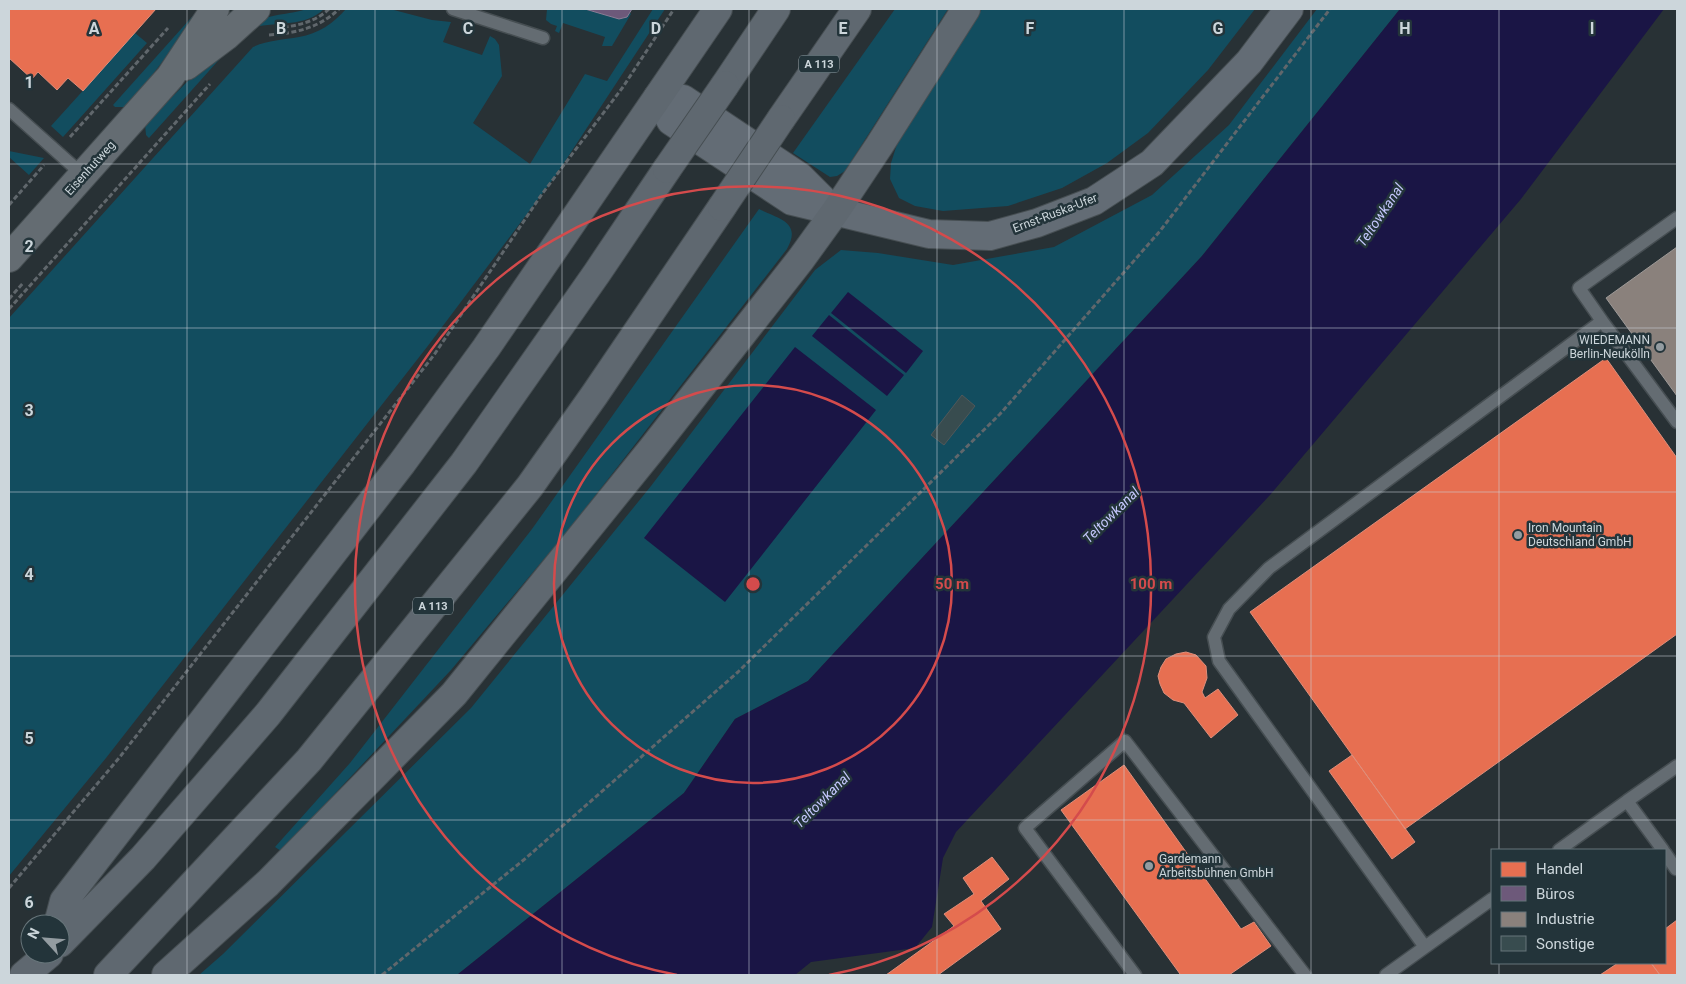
<svg xmlns="http://www.w3.org/2000/svg" width="1686" height="984" font-family="Roboto,sans-serif">
  <style>
    .green { fill: #124d5f }
    .water { fill: #1a1545 }
    .shops { fill: #e76f51; stroke: #df8e7a }
    .offices { fill: #6d597a; stroke: #8a7e97 }
    .industry { fill: #8a817c; stroke: #9e9a98 }
    .building { fill: #384c4f; stroke: #50585a }
    .lines { fill: none; stroke-linecap: round; stroke-linejoin: round }
    .service-casing { stroke: #464e52; stroke-width: 15 }
    .tertiary-casing { stroke: #464e52; stroke-width: 30 }
    .primary-casing { stroke: #464e52; stroke-width: 30 }
    .motorway-casing { stroke: #464e52; stroke-width: 30 }
    .path { stroke: #60676c; stroke-width: 3; stroke-dasharray: 5 2.5; stroke-linecap: butt }
    .service { stroke: #646c72; stroke-width: 12 }
    .tertiary { stroke: #646c72; stroke-width: 28 }
    .primary { stroke: #636c75; stroke-width: 28 }
    .motorway { stroke: #5f6870; stroke-width: 28 }
    .motorway-bridge-casing { stroke: #464e52; stroke-width: 30; stroke-linecap: butt }
    .motorway-bridge { stroke: #5f6870; stroke-width: 28 }
    .grid { fill: none; stroke: #ccd6db; stroke-width: 1; stroke-opacity: 0.55 }
    .ring { fill: none; stroke: #d44b4c; stroke-width: 2.5 }
    .poi-dot { fill: #939ca1; stroke: #23343a; stroke-width: 2 }
    .labels { text-anchor: middle; dominant-baseline: central; stroke-width: 5; stroke-linejoin: round; paint-order: stroke }
    .shield { fill: #23343a; stroke: #99a5ab; stroke-width: 1 }
    .shield-label { font-size: 11px; font-weight: bold; fill: #ccd6db }
    .street-label { font-size: 12px; fill: #ccd6db; stroke: #23343a }
    .poi-label { font-size: 12px; fill: #ccd6db; stroke: #23343a; text-anchor: start }
    .water-label { font-size: 14px; font-style: italic; fill: #c5c8fd; stroke: #23343a }
    .grid-label { font-size: 16px; text-anchor: middle; font-weight: bold; fill: #ccd6db; stroke: #23343a; stroke-width: 5; stroke-linejoin: round; paint-order: stroke }
    .centre { fill: #d44b4c; stroke: #23343a; stroke-width: 2.5 }
    .ring-label { font-size: 15px; text-anchor: middle; font-weight: bold; fill: #d44b4c; stroke: #23343a; stroke-width: 5; stroke-linejoin: round; paint-order: stroke }
  </style>
  <rect width="100%" height="100%" fill="#283135"/>
  <path class="green" d="M 199,9 C 176,44 153,76 126,107 L 115,107 L 113,105 Z
    M 307,9 L 324,9 C 304,28 276,21 251,28 C 265,12 287,16 307,9 Z
    M 346,9 L 390,9 L 432,20 L 451,22 L 443,42 L 482,55 L 490,36 L 495,39 L 499,45 L 502,76 L 473,123 L 530,164 L 585,74 L 607,81 L 653,9 L 665,9 L 554,178 L 427,347 L 106,758 L 9,876 L 9,318 L 253,47 C 268,40 283,40 299,37 C 318,34 334,23 346,9 Z
    M 547,9 L 585,9 L 619,19 L 624,18 L 630,13 L 631,14 L 612,46 L 602,46 L 605,37 L 563,23 L 559,33 L 555,31 L 557,26 L 551,24 L 546,20 Z
    M 895,9 L 948,9 L 845,171 L 837,176 L 830,177 L 793,153 Z
    M 982,9 L 1255,9 L 1208,70 L 1148,133 L 1107,163 L 1062,188 L 1008,206 L 943,211 L 915,206 L 899,198 L 890,179 L 891,163 L 898,141 Z
    M 1317,9 L 1400,9 L 1202,256 L 808,681 L 735,719 L 684,793 L 457,975 L 199,975 L 223,954 L 471,708 L 651,486 L 815,270 L 841,250 L 878,253 L 953,265 L 1054,247 L 1152,195 L 1229,125 Z
    M 135,33 L 147,43 L 63,137 L 51,126 Z
    M 234,43 L 149,138 L 146,135 L 145,124 L 196,73 Z
    M 9,151 L 44,158 L 29,175 L 9,157 Z
    M 759,209 C 779,219 802,222 787,249 L 570,528 L 451,670 L 281,851 L 275,847 L 350,763 L 532,529 Z"/>
  <path class="water" d="M 1400,9 L 1664,9 L 1521,199 L 1270,495 L 956,832 L 943,858 L 932,927 L 915,948 L 811,962 L 795,975 L 457,975 L 684,793 L 735,719 L 808,681 L 1202,256 Z
    M 848,292 L 923,351 L 906,373 L 831,313 Z
    M 829,315 L 904,375 L 887,396 L 812,336 Z
    M 795,347 L 876,410 L 725,602 L 644,538 Z"/>
  <path class="shops" d="M 9,9 L 156,9 L 83,91 L 68,78 L 57,90 L 38,72 L 32,79 L 9,58 Z
    M 1606,358 L 1677,458 L 1677,634 L 1405,829 L 1250,612 Z
    M 1186,652 L 1196,655 L 1206,666 L 1207,678 L 1202,692 L 1205,698 L 1218,689 L 1238,715 L 1211,738 L 1184,703 L 1173,700 L 1164,693 L 1160,684 L 1158,676 L 1161,667 L 1166,659 L 1176,654 Z
    M 1352,755 L 1415,842 L 1392,859 L 1329,771 Z
    M 1124,765 L 1241,929 L 1254,922 L 1271,946 L 1229,975 L 1178,975 L 1180,974 L 1061,810 Z
    M 992,857 L 1009,879 L 981,901 L 1001,929 L 938,975 L 886,975 L 954,926 L 944,914 L 974,894 L 963,878 Z
    M 1677,920 L 1677,975 L 1660,975 L 1651,963 L 1665,963 L 1665,929 Z
    M 1618,963 L 1651,963 L 1660,975 L 1600,975 Z"/>
  <path class="offices" d="M 585,9 L 632,9 L 627,17 L 619,19 Z"/>
  <path class="industry" d="M 1677,247 L 1677,396 L 1606,298 Z"/>
  <path class="building" d="M 962,395 L 975,406 L 944,445 L 931,435 Z"/>
  <g class="lines">
    <defs>
      <path id="service" d="M 453,9 L 543,38
        M 9,109 L 83,175
        M 1602,321 L 1579,288 L 1677,218
        M 1627,801 L 1677,766
        M 1559,850 L 1627,801 L 1663,850
        M 1665,853 L 1676,869
        M 1425,947 L 1219,661 L 1214,637 L 1229,609 L 1269,568 L 1602,321 L 1677,422
        M 1135,975 L 1025,828 L 1125,741 L 1305,975
        M 1386,975 L 1492,899"/>
      <path id="tertiary" d="M 186,66 L 226,36 L 256,9
        M 9,258 L 170,77 L 215,9"/>
      <path id="primary" d="M 658,97 L 671,121 L 792,201 L 929,234 L 990,236 L 1037,223 L 1094,201 L 1152,163 L 1249,62 L 1289,9
        M 658,97 L 683,99 L 800,177 L 835,212"/>
      <path id="motorway" d="M 725,85 L 776,9
        M 781,119 L 857,9
        M 58,924 L 64,901 L 402,463 L 486,348 L 718,9
        M 60,943 L 143,858 L 268,714 L 464,463 L 597,273 L 667,169
        M 24,975 L 49,954
        M 108,975 L 309,760 L 530,486 L 595,394 L 722,207
        M 166,975 L 268,883 L 454,694 L 652,449 L 801,259 L 835,212 L 879,146 L 966,9"/>
    </defs>
    <use href="#service" class="service-casing"/>
    <use href="#tertiary" class="tertiary-casing"/>
    <use href="#primary" class="primary-casing"/>
    <use href="#motorway" class="motorway-casing"/>
    <path class="path" d="M 276,28 C 296,26 314,23 329,9
      M 269,35 C 296,33 319,28 339,9
      M 70,137 L 168,28
      M 9,205 L 44,165
      M 9,299 L 23,283
      M 9,309 L 210,84
      M 9,888 L 119,758 L 434,355 L 542,194 L 623,87 L 674,9
      M 382,975 L 526,858 L 738,672 L 1000,414 L 1160,231 L 1330,9"/>
    <use href="#service" class="service"/>
    <use href="#tertiary" class="tertiary"/>
    <use href="#primary" class="primary"/>
    <use href="#motorway" class="motorway"/>
    <defs>
      <path id="motorway-bridge" d="M 667,169 L 725,85
        M 722,207 L 781,119"/>
    </defs>
    <use href="#motorway-bridge" class="motorway-bridge-casing"/>
    <use href="#motorway-bridge" class="motorway-bridge"/>
  </g>
  <path class="grid" d="M 187,9 L 187,975M 375,9 L 375,975M 562,9 L 562,975M 749,9 L 749,975M 937,9 L 937,975M 1124,9 L 1124,975M 1311,9 L 1311,975M 1499,9 L 1499,850M 9,164 L 1677,164M 9,328 L 1677,328M 9,492 L 1677,492M 9,656 L 1677,656M 9,820 L 1677,820M 1499,963 L 1499,975"/>
  <g class="ring">
    <circle cx="753" cy="584" r="199"/>
    <path d="M677 975A398 398 0 1 1 829 975"/>
  </g>
  <g class="poi-dot">
    <circle cx="1660" cy="347" r="5"/>
    <circle cx="1518" cy="535" r="5"/>
    <circle cx="1149" cy="866" r="5"/>
  </g>
  <g class="labels">
    <g class="shield">
      <rect x="799" y="55.5" width="40" height="17" rx="4"/>
      <rect x="413" y="597.5" width="40" height="17" rx="4"/>
    </g>
    <g class="shield-label">
      <text x="819" y="64">A 113</text>
      <text x="433" y="606">A 113</text>
    </g>
    <g class="street-label">
      <text transform="translate(90 168) rotate(-48)">Eisenhutweg</text>
      <text transform="translate(1055 213) rotate(-21)">Ernst-Ruska-Ufer</text>
    </g>
    <g class="poi-label">
      <text x="1650" y="340" text-anchor="end">WIEDEMANN<tspan x="1650" dy="14">Berlin-Neukölln</tspan></text>
      <text x="1528" y="528">Iron Mountain<tspan x="1528" dy="14">Deutschland GmbH</tspan></text>
      <text x="1159" y="859">Gardemann<tspan x="1159" dy="14">Arbeitsbühnen GmbH</tspan></text>
    </g>
    <g class="water-label">
      <text transform="translate(1380 215) rotate(-56)">Teltowkanal</text>
      <text transform="translate(1111 515) rotate(-45)">Teltowkanal</text>
      <text transform="translate(822 800) rotate(-45)">Teltowkanal</text>
    </g>
  </g>
  <g class="grid-label">
    <text x="94" y="34">A</text>
    <text x="281" y="34">B</text>
    <text x="468" y="34">C</text>
    <text x="656" y="34">D</text>
    <text x="843" y="34">E</text>
    <text x="1030" y="34">F</text>
    <text x="1218" y="34">G</text>
    <text x="1405" y="34">H</text>
    <text x="1592" y="34">I</text>
    <text x="29" y="88">1</text>
    <text x="29" y="252">2</text>
    <text x="29" y="416">3</text>
    <text x="29" y="580">4</text>
    <text x="29" y="744">5</text>
    <text x="29" y="908">6</text>
  </g>
  <circle cx="753" cy="584" r="8" class="centre"/>
  <g class="ring-label">
    <text x="952" y="589">50 m</text>
    <text x="1151" y="589">100 m</text>
  </g>
  <rect width="1686" height="984" fill="none" stroke="#ccd6db" stroke-width="20"/>
  <rect x="1491" y="849" width="175" height="115" fill="#23343a" stroke="#67757a"/>
  <rect x="1501" y="862" width="25" height="15" fill="#e76f51" stroke="#67757a"/>
  <text x="1536" y="874" font-size="15" fill="#ccd6db">Handel</text>
  <rect x="1501" y="886" width="25" height="15" fill="#6d597a" stroke="#67757a"/>
  <text x="1536" y="899" font-size="15" fill="#ccd6db">Büros</text>
  <rect x="1501" y="912" width="25" height="15" fill="#8a817c" stroke="#67757a"/>
  <text x="1536" y="924" font-size="15" fill="#ccd6db">Industrie</text>
  <rect x="1501" y="936" width="25" height="15" fill="#384c4f" stroke="#67757a"/>
  <text x="1536" y="949" font-size="15" fill="#ccd6db">Sonstige</text>
  <g transform="translate(45 939) rotate(296)"><circle r="24" fill="#23343a" stroke="#67757a"/>
  <path d="M0-4L9 19L0 12L-9 19Z" fill="#939ca1"/>
  <text y="-8" font-size="14" font-weight="bold" text-anchor="middle" fill="#ccd6db">N</text>
  </g>
</svg>
